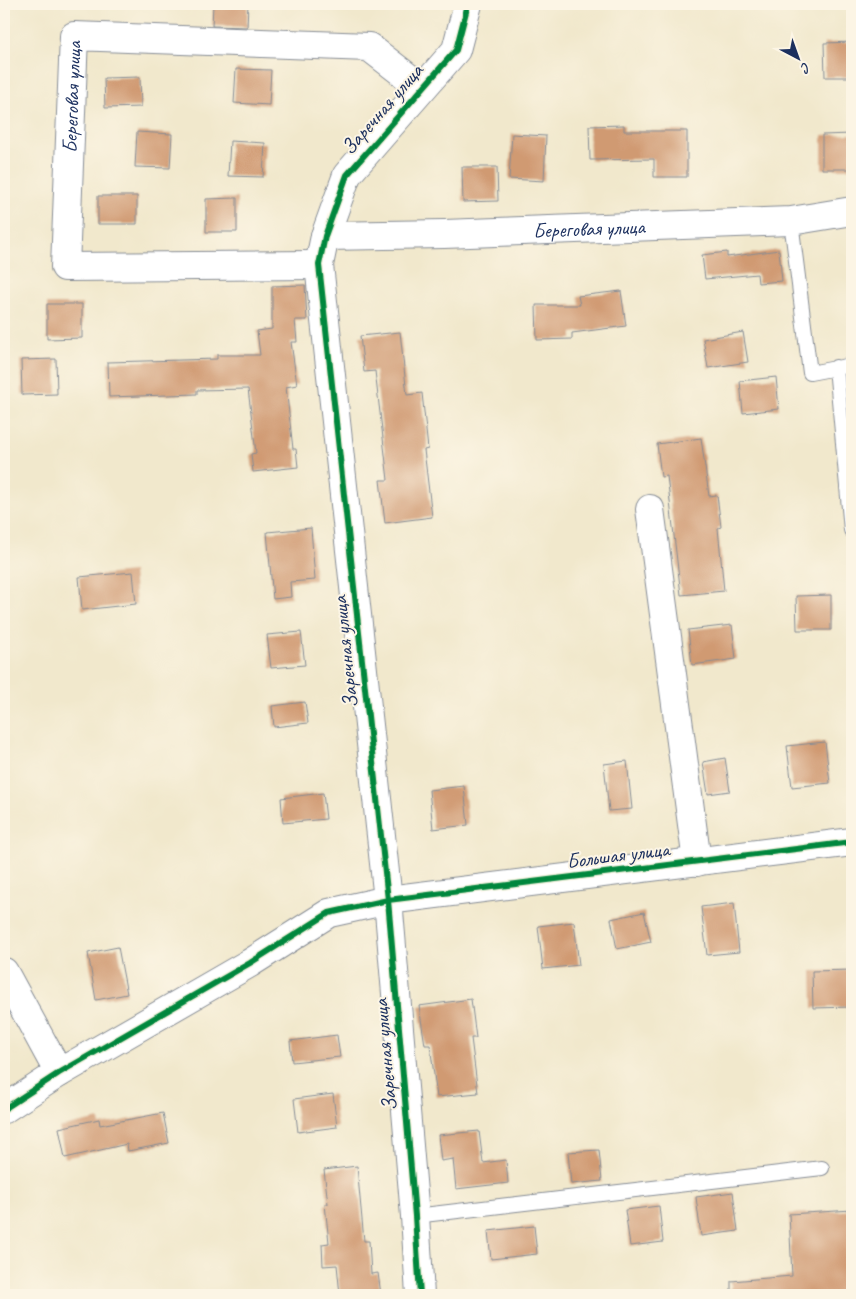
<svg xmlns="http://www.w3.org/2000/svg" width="856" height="1299" font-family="Caveat,sans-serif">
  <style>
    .building { fill: #d09a72 }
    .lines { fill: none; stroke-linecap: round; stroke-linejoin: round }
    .service-casing { stroke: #868c95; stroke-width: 16 }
    .minor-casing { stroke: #868c95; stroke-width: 30 }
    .service { stroke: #fff; stroke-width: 14 }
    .minor { stroke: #fff; stroke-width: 28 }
    .cycleway-casing { stroke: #fcf5e5; stroke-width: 9 }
    .cycleway { stroke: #00873e; stroke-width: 6 }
    .labels { text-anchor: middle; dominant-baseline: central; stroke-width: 4; stroke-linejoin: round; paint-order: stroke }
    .street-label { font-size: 21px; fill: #1b2f5e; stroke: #fcf5e5 }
  </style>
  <rect width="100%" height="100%" fill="#fcf5e5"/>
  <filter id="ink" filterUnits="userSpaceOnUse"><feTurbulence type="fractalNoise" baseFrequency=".02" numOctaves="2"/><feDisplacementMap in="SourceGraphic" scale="10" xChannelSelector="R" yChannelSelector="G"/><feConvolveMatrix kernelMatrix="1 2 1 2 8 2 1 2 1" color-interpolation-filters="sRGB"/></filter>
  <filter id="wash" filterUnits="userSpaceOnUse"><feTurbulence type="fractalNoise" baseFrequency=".0096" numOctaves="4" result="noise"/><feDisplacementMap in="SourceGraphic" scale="20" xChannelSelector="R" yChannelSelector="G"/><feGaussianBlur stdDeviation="1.12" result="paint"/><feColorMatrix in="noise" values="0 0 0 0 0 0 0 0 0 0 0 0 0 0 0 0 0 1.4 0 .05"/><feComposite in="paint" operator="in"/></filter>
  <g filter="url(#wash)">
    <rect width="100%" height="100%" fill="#f1e8cc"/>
    <g id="blocks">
      <path class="building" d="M 213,4 L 248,4 L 247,27 L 212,26 Z
        M 852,42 L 852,77 L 825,77 L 824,43 Z
        M 236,69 L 271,70 L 269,105 L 234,103 Z
        M 140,77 L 141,107 L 105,108 L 104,78 Z
        M 624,125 L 624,131 L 687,131 L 687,177 L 654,177 L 654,159 L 590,160 L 589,126 Z
        M 137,132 L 172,134 L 170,168 L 135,167 Z
        M 512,134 L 546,136 L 544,181 L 509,179 Z
        M 852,134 L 852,169 L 822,169 L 822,135 Z
        M 230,141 L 265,143 L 263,177 L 228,176 Z
        M 462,167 L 497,167 L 498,201 L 463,202 Z
        M 98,196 L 137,196 L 137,224 L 98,224 Z
        M 237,198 L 237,232 L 206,232 L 206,199 Z
        M 779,250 L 782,281 L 758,283 L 757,274 L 705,279 L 702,255 L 727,252 L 727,257 Z
        M 305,285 L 307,320 L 295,320 L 297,342 L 291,342 L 297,385 L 286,387 L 293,449 L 296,449 L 298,467 L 253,472 L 251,454 L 256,453 L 248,389 L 197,390 L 197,394 L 109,397 L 108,362 L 217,359 L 217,355 L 260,355 L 257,331 L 272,329 L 272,286 Z
        M 621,291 L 626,326 L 572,333 L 572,339 L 537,340 L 536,305 L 580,305 L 578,296 Z
        M 47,304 L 82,304 L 82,338 L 47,339 Z
        M 400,332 L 407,395 L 422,393 L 428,449 L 424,450 L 432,517 L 385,523 L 380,480 L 388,480 L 375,371 L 364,372 L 360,336 Z
        M 743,332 L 748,362 L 708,368 L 703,339 Z
        M 56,359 L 57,394 L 22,395 L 21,360 Z
        M 776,377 L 779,409 L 743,413 L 740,381 Z
        M 701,438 L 709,496 L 717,495 L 721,527 L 718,528 L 724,591 L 681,595 L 667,476 L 661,477 L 657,444 Z
        M 311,528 L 315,580 L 290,582 L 291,597 L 273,599 L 267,532 Z
        M 133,572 L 136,604 L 82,610 L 79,577 Z
        M 831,595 L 831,630 L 797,630 L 796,596 Z
        M 732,625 L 736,659 L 692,665 L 688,630 Z
        M 301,632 L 305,665 L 271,668 L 267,635 Z
        M 305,702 L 308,723 L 274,727 L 272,706 Z
        M 825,742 L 830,783 L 792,787 L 787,746 Z
        M 725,758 L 730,791 L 708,794 L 703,762 Z
        M 627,761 L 632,809 L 609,811 L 604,764 Z
        M 464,786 L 468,825 L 433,829 L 429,790 Z
        M 323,793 L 326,819 L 283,823 L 281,798 Z
        M 734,903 L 739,952 L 707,955 L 701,907 Z
        M 644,912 L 651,942 L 617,949 L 611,919 Z
        M 574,922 L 579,965 L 543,969 L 538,926 Z
        M 118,947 L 127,994 L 96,1000 L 88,953 Z
        M 852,970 L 852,1007 L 813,1008 L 812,971 Z
        M 471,999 L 476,1038 L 471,1038 L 478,1093 L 437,1097 L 430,1045 L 425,1045 L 419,1006 Z
        M 337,1035 L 340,1057 L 292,1062 L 290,1041 Z
        M 333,1094 L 337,1127 L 298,1132 L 294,1099 Z
        M 163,1113 L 169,1143 L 128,1151 L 127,1144 L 65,1158 L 59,1128 L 99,1119 L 100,1125 Z
        M 479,1131 L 483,1163 L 506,1160 L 508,1183 L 456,1189 L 453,1159 L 441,1161 L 438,1135 Z
        M 599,1150 L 602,1181 L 571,1184 L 568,1152 Z
        M 357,1166 L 364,1241 L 369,1241 L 371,1274 L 378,1273 L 381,1295 L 340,1295 L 337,1265 L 323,1266 L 322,1244 L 329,1243 L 325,1204 L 328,1204 L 324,1170 Z
        M 733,1192 L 738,1231 L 701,1236 L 696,1197 Z
        M 659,1206 L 663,1242 L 630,1246 L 625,1210 Z
        M 852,1210 L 852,1295 L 731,1295 L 731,1281 L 792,1276 L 789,1214 Z
        M 534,1226 L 537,1254 L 491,1259 L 488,1231 Z"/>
    </g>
  </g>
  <g filter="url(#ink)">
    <use href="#blocks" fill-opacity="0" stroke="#868c95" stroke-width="1"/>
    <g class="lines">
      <defs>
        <path id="service" d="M 791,221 L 810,373 L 852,365
          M 836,367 L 851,530
          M 415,1216 L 822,1168"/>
        <g id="minor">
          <path id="s1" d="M 325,236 L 444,234 L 791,221 L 852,211"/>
          <path id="s2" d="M 319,265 L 65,267 L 74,36 L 369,47 L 422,88"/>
          <path d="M 650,509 L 697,862"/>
          <path d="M 4,972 L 59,1073"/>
          <path d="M 4,1109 L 59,1073 L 250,963 L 329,913 L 388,900 L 852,842"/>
          <path d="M 420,1295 L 415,1216 L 388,900 L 319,265 L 325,236 L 347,175 L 456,50 L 468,4"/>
        </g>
      </defs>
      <use href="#service" class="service-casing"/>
      <use href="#minor" class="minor-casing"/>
      <use href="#service" class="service"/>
      <use href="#minor" class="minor"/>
      <defs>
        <path id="cycleway" d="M 4,1109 L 59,1073 L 250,963 L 329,913 L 388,900 L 852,842
          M 420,1295 L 415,1216 L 388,900 L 319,265 L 325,236 L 347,175 L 456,50 L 468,4"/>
      </defs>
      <use href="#cycleway" class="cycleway-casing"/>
      <use href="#cycleway" class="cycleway"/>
    </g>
  </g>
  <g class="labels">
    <g class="street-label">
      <text stroke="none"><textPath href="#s2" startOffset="424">Береговая улица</textPath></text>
      <text transform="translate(382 109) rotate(-49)">Заречная улица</text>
      <text stroke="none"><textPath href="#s1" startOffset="264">Береговая улица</textPath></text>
      <text transform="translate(345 652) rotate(-96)">Заречная улица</text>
      <text transform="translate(618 855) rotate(-7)">Большая улица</text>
      <text transform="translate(385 1055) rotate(-95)">Заречная улица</text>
    </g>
  </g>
  <rect width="856" height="1299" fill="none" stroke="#fcf5e5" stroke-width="20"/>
  <g transform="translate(798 58) rotate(139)" stroke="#fcf5e5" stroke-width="4" paint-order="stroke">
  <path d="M0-4L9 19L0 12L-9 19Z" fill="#1b2f5e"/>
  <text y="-8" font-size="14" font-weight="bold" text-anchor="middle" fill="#1b2f5e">С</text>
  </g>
</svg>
